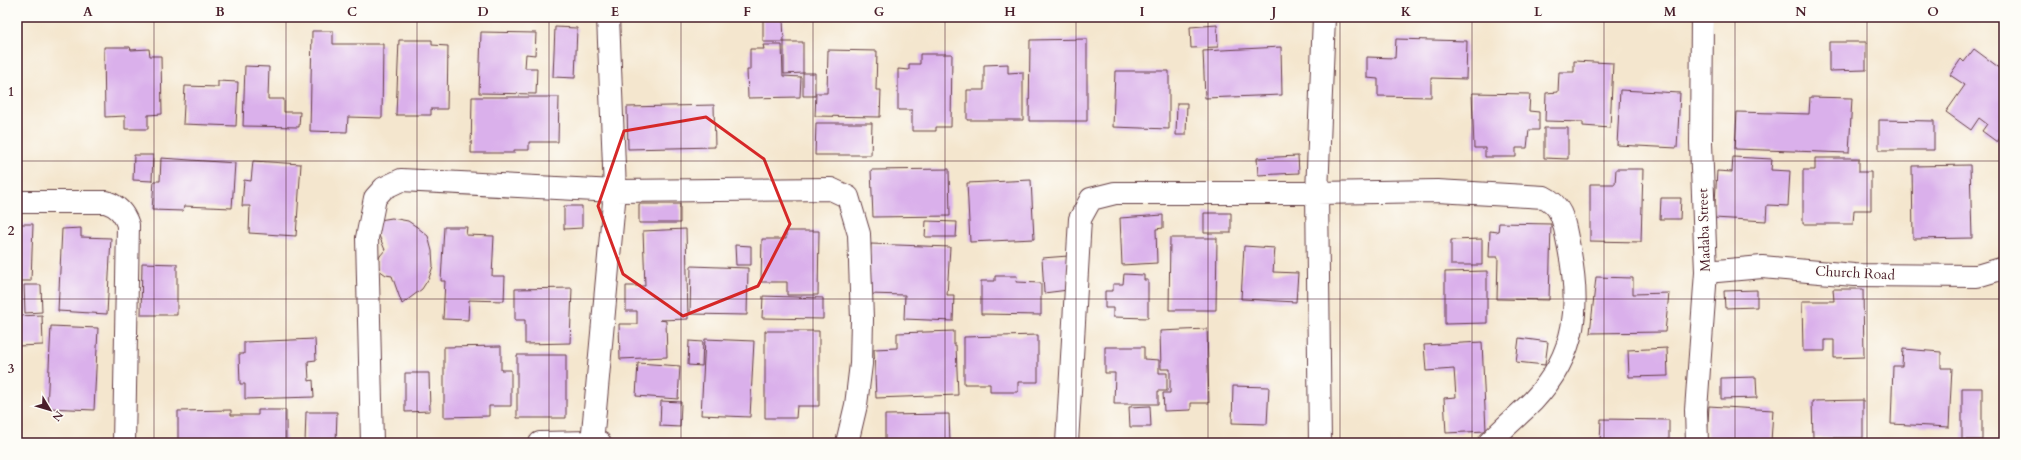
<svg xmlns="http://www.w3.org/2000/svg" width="2021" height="460" font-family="Cardo,serif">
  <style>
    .building { fill: #dab0eb }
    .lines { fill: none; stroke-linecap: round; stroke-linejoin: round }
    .minor-casing { stroke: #643d43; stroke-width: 24 }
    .minor { stroke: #fff; stroke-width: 22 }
    .marked { fill: none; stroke: #d62828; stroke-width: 3; stroke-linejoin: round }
    .grid { fill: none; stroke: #4a1f2b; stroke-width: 1; stroke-opacity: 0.55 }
    .labels { text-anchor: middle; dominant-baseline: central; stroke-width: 3; stroke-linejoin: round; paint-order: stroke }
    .street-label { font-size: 14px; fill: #4a1f2b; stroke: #fdfcf7 }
    .neatline { fill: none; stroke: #4a1f2b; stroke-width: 1.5 }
    .grid-label { font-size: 13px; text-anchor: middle; font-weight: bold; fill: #4a1f2b }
  </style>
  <rect width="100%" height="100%" fill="#fdfcf7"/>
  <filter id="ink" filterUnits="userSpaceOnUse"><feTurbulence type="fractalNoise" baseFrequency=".025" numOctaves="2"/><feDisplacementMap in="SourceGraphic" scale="8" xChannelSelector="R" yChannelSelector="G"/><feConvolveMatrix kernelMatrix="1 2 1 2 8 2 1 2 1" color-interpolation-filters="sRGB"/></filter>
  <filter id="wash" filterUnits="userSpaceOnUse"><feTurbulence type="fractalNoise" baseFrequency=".012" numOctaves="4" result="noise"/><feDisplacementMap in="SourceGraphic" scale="16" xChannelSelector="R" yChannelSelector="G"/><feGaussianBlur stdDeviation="0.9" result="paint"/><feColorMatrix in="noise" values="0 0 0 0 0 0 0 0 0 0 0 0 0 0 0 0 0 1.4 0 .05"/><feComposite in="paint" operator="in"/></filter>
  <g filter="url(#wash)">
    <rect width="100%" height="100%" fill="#f4e6ce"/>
    <g id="blocks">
      <path class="building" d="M 763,18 L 783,18 L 784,42 L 803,42 L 803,73 L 784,74 L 784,42 L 763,42 Z
        M 1217,25 L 1218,47 L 1191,48 L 1190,27 Z
        M 555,27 L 577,28 L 575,78 L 553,77 Z
        M 312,31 L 333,31 L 333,44 L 383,44 L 382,118 L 348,117 L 347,132 L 310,131 Z
        M 481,32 L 536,33 L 535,55 L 526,54 L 525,68 L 537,68 L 536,94 L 479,93 Z
        M 1087,39 L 1087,121 L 1029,121 L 1030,40 Z
        M 1396,39 L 1467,41 L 1466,79 L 1431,78 L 1431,97 L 1378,96 L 1378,79 L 1367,78 L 1367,57 L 1395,58 Z
        M 399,40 L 432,40 L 432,45 L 448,46 L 447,109 L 431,109 L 431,115 L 396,115 Z
        M 1829,42 L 1866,42 L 1866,70 L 1829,71 Z
        M 763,45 L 782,45 L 783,76 L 801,77 L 800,97 L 748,98 L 747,70 L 750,70 L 750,49 L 764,49 Z
        M 104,47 L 130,47 L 131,50 L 149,49 L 150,56 L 161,56 L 162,114 L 148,115 L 148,129 L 125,129 L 125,116 L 105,117 Z
        M 1281,47 L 1282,95 L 1205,98 L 1203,51 Z
        M 1974,49 L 2001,69 L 2004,64 L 2004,132 L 1997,142 L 1982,131 L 1987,124 L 1979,118 L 1971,130 L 1946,112 L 1965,85 L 1950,75 L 1961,59 L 1964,62 Z
        M 828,50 L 877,51 L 876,90 L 881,90 L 880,117 L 815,116 L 816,93 L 827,93 Z
        M 920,54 L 952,54 L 951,127 L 936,127 L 936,131 L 912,131 L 912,110 L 898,110 L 898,69 L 909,70 L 909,64 L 920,64 Z
        M 1574,61 L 1613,63 L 1610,128 L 1583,126 L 1583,122 L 1545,121 L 1546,93 L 1558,92 L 1559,72 L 1574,72 Z
        M 1008,64 L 1008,73 L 1023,72 L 1023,120 L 967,120 L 967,90 L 984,90 L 984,65 Z
        M 245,66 L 269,67 L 268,99 L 284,99 L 284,112 L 300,112 L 299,127 L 243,126 Z
        M 1115,71 L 1169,71 L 1169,129 L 1113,127 Z
        M 803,73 L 815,73 L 815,96 L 803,96 Z
        M 218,81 L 238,82 L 236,126 L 183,124 L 185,86 L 218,87 Z
        M 1620,90 L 1680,93 L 1677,148 L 1617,145 Z
        M 1472,93 L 1530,94 L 1529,111 L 1539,112 L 1539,130 L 1529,130 L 1527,148 L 1516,148 L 1516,157 L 1485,157 L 1485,148 L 1474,148 Z
        M 472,97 L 559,97 L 558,142 L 529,142 L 529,150 L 514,150 L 514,153 L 471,153 Z
        M 1810,97 L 1852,98 L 1849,153 L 1735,149 L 1737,112 L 1809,114 Z
        M 1177,103 L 1187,103 L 1186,135 L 1176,135 Z
        M 714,105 L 715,147 L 628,149 L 627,107 Z
        M 1879,120 L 1934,121 L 1934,150 L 1879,150 Z
        M 816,123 L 872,123 L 871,155 L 815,155 Z
        M 1544,128 L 1568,128 L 1568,159 L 1544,158 Z
        M 134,155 L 153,155 L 152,181 L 133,180 Z
        M 1298,156 L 1299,173 L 1258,175 L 1257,158 Z
        M 1733,157 L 1772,159 L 1771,170 L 1790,171 L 1788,206 L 1767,205 L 1766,221 L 1714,218 L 1717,171 L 1732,172 Z
        M 161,158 L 235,163 L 232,208 L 184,206 L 183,211 L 152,210 L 154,181 L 160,181 Z
        M 1815,158 L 1859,158 L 1859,172 L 1871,172 L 1871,210 L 1854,210 L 1853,224 L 1803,224 L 1803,170 L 1815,170 Z
        M 253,161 L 301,164 L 296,236 L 249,233 L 250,206 L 242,206 L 244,180 L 251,181 Z
        M 1970,165 L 1972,238 L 1913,239 L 1912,166 Z
        M 949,169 L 950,216 L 873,217 L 871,170 Z
        M 1616,169 L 1643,169 L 1641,242 L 1590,241 L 1590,184 L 1615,184 Z
        M 1031,180 L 1034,239 L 970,242 L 967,183 Z
        M 1661,198 L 1681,198 L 1680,219 L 1660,219 Z
        M 639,204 L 680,204 L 680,223 L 639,223 Z
        M 564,206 L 582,206 L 582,228 L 564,229 Z
        M 1204,213 L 1231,213 L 1231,233 L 1204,233 Z
        M 1163,215 L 1163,228 L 1156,229 L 1157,263 L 1122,265 L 1120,218 Z
        M 392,218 L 408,221 L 417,227 L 428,236 L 432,251 L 433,266 L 429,278 L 422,289 L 402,304 L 392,276 L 386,275 L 379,270 L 378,261 L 380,256 L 385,250 L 373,221 Z
        M 926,221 L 957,222 L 956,237 L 925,237 Z
        M 1499,223 L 1551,224 L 1549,300 L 1497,299 L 1498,257 L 1489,257 L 1490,231 L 1498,232 Z
        M 17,224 L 33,224 L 31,281 L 17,281 Z
        M 444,227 L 467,227 L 466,235 L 494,236 L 492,276 L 505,276 L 504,301 L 469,300 L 468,320 L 443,319 L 445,281 L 441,281 Z
        M 81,228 L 81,237 L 111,238 L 107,314 L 58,311 L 62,229 Z
        M 686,229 L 688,319 L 660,320 L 666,321 L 667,357 L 620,359 L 619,324 L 637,324 L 637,311 L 626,311 L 626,286 L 645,286 L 643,231 Z
        M 786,231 L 819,231 L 818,295 L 787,295 L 787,282 L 761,282 L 762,239 L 786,239 Z
        M 1170,238 L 1217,238 L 1216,310 L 1169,310 Z
        M 1482,239 L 1482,265 L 1451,265 L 1451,240 Z
        M 871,244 L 950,247 L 947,295 L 954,295 L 953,321 L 904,319 L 905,295 L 868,294 Z
        M 735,245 L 751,246 L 751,265 L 736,265 Z
        M 1244,246 L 1275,248 L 1273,272 L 1298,273 L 1296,302 L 1241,299 Z
        M 1068,256 L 1068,290 L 1044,293 L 1042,258 Z
        M 142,263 L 177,264 L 177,315 L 141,315 Z
        M 691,266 L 748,268 L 747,315 L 690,314 Z
        M 1487,271 L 1487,323 L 1445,324 L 1445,272 Z
        M 1124,274 L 1144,275 L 1144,280 L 1148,280 L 1148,318 L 1113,317 L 1113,308 L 1105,308 L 1105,291 L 1113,291 L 1113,284 L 1123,284 Z
        M 995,276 L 1017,276 L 1016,282 L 1041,283 L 1041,315 L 981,314 L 981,281 L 995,281 Z
        M 1596,277 L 1633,278 L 1633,294 L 1669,293 L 1665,332 L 1590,333 Z
        M 24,285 L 41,285 L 42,312 L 25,313 Z
        M 572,288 L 570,343 L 525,344 L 525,320 L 515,320 L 515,289 Z
        M 1833,289 L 1863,289 L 1864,357 L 1834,358 L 1834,340 L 1825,340 L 1825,351 L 1803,351 L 1802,301 L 1834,301 Z
        M 1757,290 L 1757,307 L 1725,308 L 1724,291 Z
        M 763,296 L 823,298 L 823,319 L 762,318 Z
        M 42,315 L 43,345 L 17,346 L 17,316 Z
        M 51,326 L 98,328 L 94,410 L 47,408 Z
        M 1207,329 L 1209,403 L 1191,403 L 1191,410 L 1164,411 L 1163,393 L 1170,393 L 1170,369 L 1161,369 L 1160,331 Z
        M 765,331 L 819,331 L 819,406 L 797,406 L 796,418 L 765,418 Z
        M 954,331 L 954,345 L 956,345 L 958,395 L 876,398 L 874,349 L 897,348 L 897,333 Z
        M 1038,335 L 1038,382 L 1018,382 L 1018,392 L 990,392 L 990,384 L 964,384 L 964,337 Z
        M 1519,338 L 1548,342 L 1545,365 L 1516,362 Z
        M 315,339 L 316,360 L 308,361 L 309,381 L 313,380 L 314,397 L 245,399 L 245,384 L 240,384 L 239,354 L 244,354 L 244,342 Z
        M 705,339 L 754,341 L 750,417 L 701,415 Z
        M 689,341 L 703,342 L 702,366 L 688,365 Z
        M 1482,342 L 1486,431 L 1446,433 L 1444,398 L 1456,397 L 1454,369 L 1426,371 L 1424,345 Z
        M 501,346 L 501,370 L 511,370 L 511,406 L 489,406 L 489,416 L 444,417 L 444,347 Z
        M 1105,347 L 1144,347 L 1144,359 L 1159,360 L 1159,373 L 1167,373 L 1167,391 L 1158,391 L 1158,404 L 1114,404 L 1115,373 L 1105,373 Z
        M 1667,348 L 1668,376 L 1629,377 L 1628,350 Z
        M 1903,349 L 1941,352 L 1941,368 L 1952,368 L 1949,427 L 1891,424 L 1893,366 L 1902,366 Z
        M 517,355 L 566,355 L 566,418 L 517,418 Z
        M 638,363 L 680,366 L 678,399 L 636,396 Z
        M 405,373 L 429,373 L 430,411 L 405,412 Z
        M 1756,377 L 1757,398 L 1721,399 L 1721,378 Z
        M 2003,377 L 2004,377 L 2004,409 L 2000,408 Z
        M 1233,386 L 1269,387 L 1267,424 L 1232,423 Z
        M 1962,388 L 1982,388 L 1982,440 L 1962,440 Z
        M 1863,400 L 1863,438 L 1813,438 L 1812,401 Z
        M 661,401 L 681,402 L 680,427 L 660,426 Z
        M 1150,406 L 1151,427 L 1130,427 L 1129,407 Z
        M 1709,406 L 1773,410 L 1771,442 L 1707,439 Z
        M 231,410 L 231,415 L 258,415 L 258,410 L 286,410 L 286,442 L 178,443 L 178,411 Z
        M 306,412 L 337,412 L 336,443 L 305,443 Z
        M 949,414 L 950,443 L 885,443 L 885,415 Z
        M 1601,419 L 1669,420 L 1669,443 L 1600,443 Z"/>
    </g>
  </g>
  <g filter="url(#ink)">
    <use href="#blocks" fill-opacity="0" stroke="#643d43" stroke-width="1"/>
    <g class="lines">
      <defs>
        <path id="minor" d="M 17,202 L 106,202 C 118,206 124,213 128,225 L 124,443
          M 1706,272 L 1762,267 L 1854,275 L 1977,276 L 2004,268
          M 372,443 L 367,238 L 375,198 L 384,188 L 401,180 L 615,191 L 831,189 L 848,197 L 859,234 L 862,319 L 861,364 L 856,405 L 847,443
          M 540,443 L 592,442 L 600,443
          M 592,443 L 615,191 L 608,17
          M 1067,443 L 1080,219 L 1091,199 L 1115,193 L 1317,193 L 1437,191 L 1544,197 C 1563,206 1564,224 1568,243 C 1581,304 1578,353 1533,401 C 1519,415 1503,428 1489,443
          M 1320,443 L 1317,193 L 1324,17
          M 1697,443 L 1696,410 L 1706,272 L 1701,143 L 1702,17"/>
      </defs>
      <use href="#minor" class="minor-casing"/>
      <use href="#minor" class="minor"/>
    </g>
  </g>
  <path class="marked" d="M 706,117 L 764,159 L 790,224 L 758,286 L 683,316 L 623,274 L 598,206 L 624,131 Z"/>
  <path class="grid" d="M 154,17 L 154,443M 286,17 L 286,443M 417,17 L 417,443M 549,17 L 549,443M 681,17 L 681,443M 813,17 L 813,443M 945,17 L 945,443M 1076,17 L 1076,443M 1208,17 L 1208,443M 1340,17 L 1340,443M 1472,17 L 1472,443M 1604,17 L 1604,443M 1735,17 L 1735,443M 1867,17 L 1867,443M 17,161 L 2004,161M 17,299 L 2004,299"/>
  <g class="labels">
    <g class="street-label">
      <text transform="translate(1704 230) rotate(-92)">Madaba Street</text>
      <text transform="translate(1855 273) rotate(3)">Church Road</text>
    </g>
  </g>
  <rect width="2021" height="460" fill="none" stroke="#fdfcf7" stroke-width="44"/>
  <g transform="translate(50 410) rotate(128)" stroke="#fdfcf7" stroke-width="3" paint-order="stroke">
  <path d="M0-3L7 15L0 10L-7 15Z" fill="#4a1f2b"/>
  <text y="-6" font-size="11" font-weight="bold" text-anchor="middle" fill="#4a1f2b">N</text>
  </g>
  <rect x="22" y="22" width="1977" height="416" class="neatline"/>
  <g class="grid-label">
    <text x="88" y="16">A</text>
    <text x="220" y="16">B</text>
    <text x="352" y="16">C</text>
    <text x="483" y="16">D</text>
    <text x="615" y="16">E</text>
    <text x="747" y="16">F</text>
    <text x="879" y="16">G</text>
    <text x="1010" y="16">H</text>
    <text x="1142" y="16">I</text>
    <text x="1274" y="16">J</text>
    <text x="1406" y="16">K</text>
    <text x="1538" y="16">L</text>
    <text x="1670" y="16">M</text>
    <text x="1801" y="16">N</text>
    <text x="1933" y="16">O</text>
    <text x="11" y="96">1</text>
    <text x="11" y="235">2</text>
    <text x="11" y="373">3</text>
  </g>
</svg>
